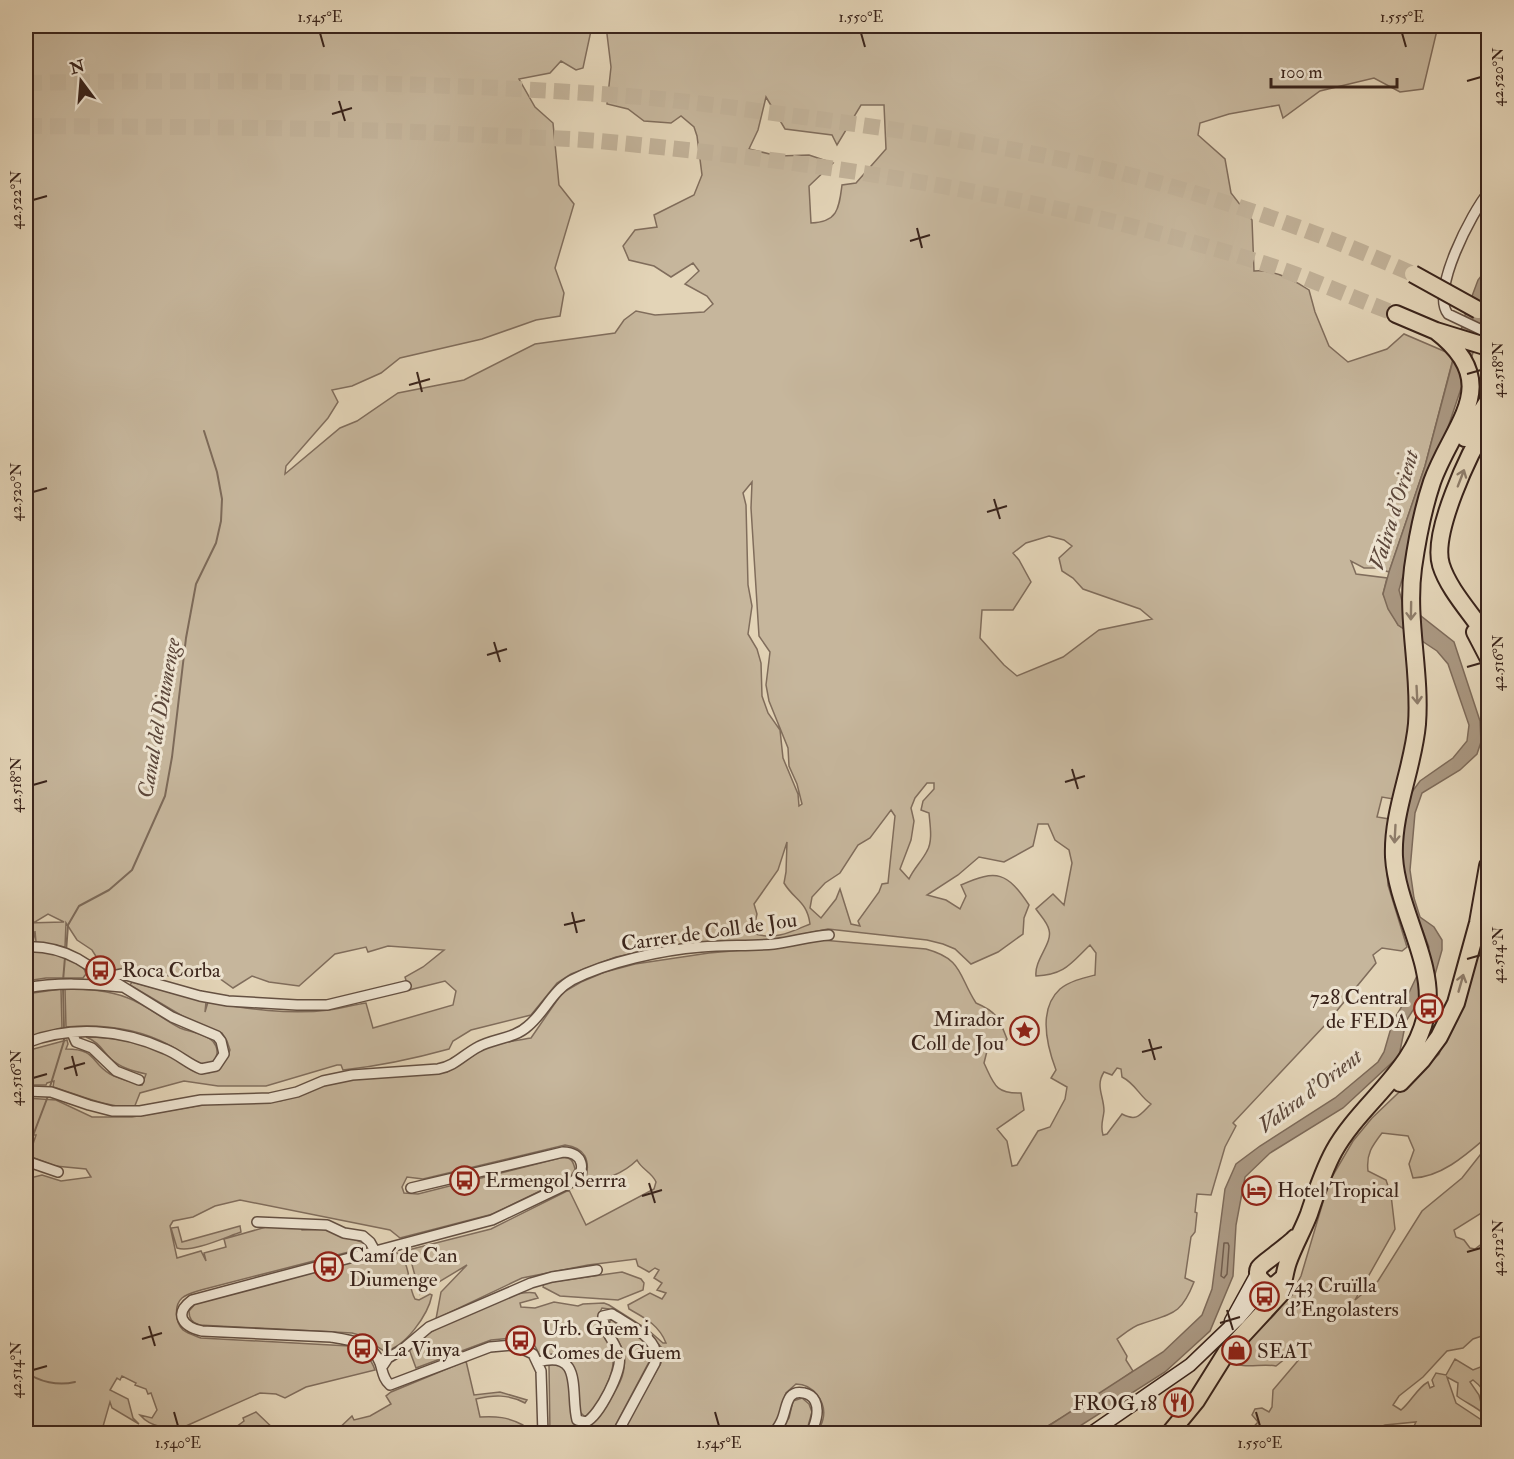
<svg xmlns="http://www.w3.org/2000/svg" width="1514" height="1459" font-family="'IM FELL Double Pica',serif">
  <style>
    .green { fill: #c6b69c; stroke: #806d5c; stroke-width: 1.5; fill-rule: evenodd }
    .water { fill: #aa9882; stroke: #7d6a59; stroke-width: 1.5 }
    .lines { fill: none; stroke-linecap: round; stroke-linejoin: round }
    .shore { stroke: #725e4e; stroke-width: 1.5 }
    .stream { stroke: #7d6a59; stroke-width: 2 }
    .highway-tunnel { stroke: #c1b198; stroke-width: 16; stroke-dasharray: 16 8; stroke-linecap: butt }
    .street-casing { stroke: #645042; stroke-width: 12 }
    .secondary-casing { stroke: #3a241b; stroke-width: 15 }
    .highway-casing { stroke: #3a241b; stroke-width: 20 }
    .street { stroke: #ede3d0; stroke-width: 9 }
    .secondary { stroke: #ede3d0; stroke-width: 12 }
    .highway { stroke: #e3d4b7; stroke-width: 16 }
    .highway-bridge-casing { stroke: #3a241b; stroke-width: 20; stroke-linecap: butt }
    .highway-bridge { stroke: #e3d4b7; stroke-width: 16 }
    .oneway { stroke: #8e7c69 }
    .ticks { fill: none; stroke: #3a241b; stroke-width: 2 }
    .labels { text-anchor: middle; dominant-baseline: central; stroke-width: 6; stroke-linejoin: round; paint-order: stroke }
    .street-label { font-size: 21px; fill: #3a241b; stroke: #ede3d0 }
    .poi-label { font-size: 21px; fill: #3a241b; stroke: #ede3d0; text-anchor: start }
    .water-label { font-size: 22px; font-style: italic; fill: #5c473a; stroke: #ede3d0 }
    .neatline { fill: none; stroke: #3a241b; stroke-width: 2 }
    .ticks-label { font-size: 15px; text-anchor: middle; fill: #3a241b }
  </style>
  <rect width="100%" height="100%" fill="#e3d4b7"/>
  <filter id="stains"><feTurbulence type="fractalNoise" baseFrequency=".00333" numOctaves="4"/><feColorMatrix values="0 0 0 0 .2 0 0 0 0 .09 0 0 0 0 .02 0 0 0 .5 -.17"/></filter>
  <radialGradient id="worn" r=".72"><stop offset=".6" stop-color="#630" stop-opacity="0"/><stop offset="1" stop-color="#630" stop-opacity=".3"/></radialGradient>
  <path class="green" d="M 26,26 L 592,26 L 583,68 L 576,70 L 561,61 L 550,73 L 519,79 L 535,107 L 553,123 L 559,185 L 574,204 L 555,268 L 564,293 L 560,316 L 536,320 L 482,339 L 400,358 L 381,373 L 352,386 L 332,390 L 338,402 L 328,418 L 286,466 L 285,474 L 340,428 L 357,421 L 398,393 L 464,380 L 535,344 L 615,333 L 624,320 L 636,311 L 655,315 L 704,312 L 713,304 L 707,296 L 685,284 L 699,271 L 693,263 L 671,277 L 654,266 L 629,260 L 623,246 L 635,230 L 657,227 L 654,215 L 694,195 L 702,175 L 697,136 L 694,127 L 681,116 L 671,123 L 644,121 L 628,109 L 607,104 L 611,67 L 606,26 L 1438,26 L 1423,89 L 1400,92 L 1374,78 L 1320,91 L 1283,118 L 1279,105 L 1229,114 L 1200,123 L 1198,135 L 1225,159 L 1231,193 L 1252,220 L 1254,271 C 1272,269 1294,280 1309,290 L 1315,312 L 1329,346 L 1348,362 L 1387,349 L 1404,334 L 1446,352 L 1453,359 L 1425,466 L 1389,572 L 1376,568 L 1364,568 L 1351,561 L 1356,574 L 1387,578 L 1383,594 L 1398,625 L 1404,629 L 1410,694 L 1410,725 L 1393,799 L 1382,797 L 1377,817 L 1389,819 L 1386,856 L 1388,885 L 1407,947 L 1402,951 L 1382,948 L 1373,955 L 1376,963 L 1326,1024 L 1233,1123 L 1236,1126 L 1225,1147 L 1211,1195 L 1197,1194 L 1195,1212 L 1197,1213 L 1195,1232 L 1191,1237 L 1185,1278 L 1194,1282 C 1181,1315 1173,1313 1141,1324 C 1133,1326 1124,1334 1117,1339 L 1127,1356 L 1126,1360 L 1133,1371 L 1090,1401 L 1036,1433 L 817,1433 C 819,1429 822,1424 823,1419 C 827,1402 813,1384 796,1384 L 786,1393 L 777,1421 L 769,1433 L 624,1434 L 624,1429 L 661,1363 L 663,1349 L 648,1333 L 609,1309 L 602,1308 L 597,1318 C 599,1330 609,1340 612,1352 C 618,1370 599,1404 587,1416 L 584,1416 L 579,1411 C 579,1389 581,1364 558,1353 L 540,1356 L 535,1346 L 523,1337 L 491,1340 L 416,1368 L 409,1349 C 416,1343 423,1336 431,1332 C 452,1320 513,1288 535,1293 L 538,1298 L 520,1303 L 521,1307 L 535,1308 L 554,1302 L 578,1306 L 583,1304 L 604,1303 L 609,1305 L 647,1329 L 663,1343 L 666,1343 C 659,1325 645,1318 629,1309 L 628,1305 L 650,1293 L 662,1299 L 666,1293 L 657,1290 L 662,1283 L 654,1278 L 659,1270 L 655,1268 L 649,1272 L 638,1266 L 636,1259 L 588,1265 L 522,1278 L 436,1319 L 441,1292 L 467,1265 L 439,1282 L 435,1280 L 420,1294 L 408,1250 L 491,1229 L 569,1190 L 586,1225 L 654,1189 L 656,1182 C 652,1172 642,1170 637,1160 C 625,1172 603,1183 586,1179 C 590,1160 586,1148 565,1145 L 423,1179 L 407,1177 L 402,1187 L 404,1193 L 418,1194 L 560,1158 C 570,1156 573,1160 575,1169 L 571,1176 L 493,1214 L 400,1238 L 390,1230 L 240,1200 L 215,1206 L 193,1217 L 173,1221 L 170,1226 L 177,1258 L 201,1251 L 206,1261 L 204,1253 L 226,1247 L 224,1239 L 266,1227 L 299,1222 L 302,1230 L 327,1229 L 372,1246 L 201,1290 C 195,1292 187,1294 182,1298 C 174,1305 175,1322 183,1330 C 188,1334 196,1336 201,1338 L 349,1346 C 363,1351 370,1356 375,1370 L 306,1387 L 285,1398 L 276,1394 L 260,1393 L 186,1426 C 171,1430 151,1428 140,1415 L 152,1418 L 157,1410 L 151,1393 L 148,1394 L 146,1389 L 135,1385 L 136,1383 L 122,1376 L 120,1380 L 117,1378 L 110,1390 L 128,1399 L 133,1418 L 139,1424 L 112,1408 L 110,1402 L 102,1430 L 96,1433 L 26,1433 L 26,1179 L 42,1175 L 61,1181 L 91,1177 L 86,1169 L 55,1166 L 29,1156 L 36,1135 L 33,1135 L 29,1138 L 26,1149 L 26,1098 L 56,1100 L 92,1117 L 132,1117 L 208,1104 L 280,1101 L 307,1093 L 328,1083 L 347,1079 L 447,1072 C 460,1066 468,1058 480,1051 C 495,1043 514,1041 531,1038 L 562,993 L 581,982 L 605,972 L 635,964 L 709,953 L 791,946 L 810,941 L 822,940 L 926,949 C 963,959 958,975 976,1003 C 997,1012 999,1018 1007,1039 L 1002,1045 L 987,1051 L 984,1063 C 994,1084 995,1094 1021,1093 L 1024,1110 L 997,1129 L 1007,1141 L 1012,1166 L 1017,1165 L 1038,1131 L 1050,1127 L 1065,1099 L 1067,1087 L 1051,1078 L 1056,1070 C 1047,1046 1038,1009 1060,989 C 1070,981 1083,978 1095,975 L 1096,953 L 1090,945 C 1071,963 1065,975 1036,976 C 1034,960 1053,943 1049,930 C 1048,923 1040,915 1036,909 L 1053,894 L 1064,905 L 1072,863 L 1069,850 L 1055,840 L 1048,824 L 1038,824 L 1033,846 L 1004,862 L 979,857 L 958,875 L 927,895 L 946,900 L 960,909 L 966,896 L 961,885 C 997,869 1007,872 1029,905 L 1024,918 L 1023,934 L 998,952 L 971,964 L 955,949 L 943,944 L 927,940 L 828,929 L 769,941 L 701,942 L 649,950 L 616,957 L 571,974 L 557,983 L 531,1015 L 471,1030 L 453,1041 L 449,1049 C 413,1059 380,1066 343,1070 L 341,1065 L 337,1065 L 266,1086 L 218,1086 L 184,1081 L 140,1093 L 134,1108 C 105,1107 80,1095 53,1087 L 54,1081 L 47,1083 L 46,1085 L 26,1085 L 26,1051 L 67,1040 L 68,1044 L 66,1049 C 97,1049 90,1062 110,1074 C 119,1079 132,1082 142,1085 L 146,1074 C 133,1071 121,1068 111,1059 C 102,1050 99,1042 86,1037 C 112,1037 139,1042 164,1052 C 178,1058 188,1073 205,1073 C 218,1073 226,1062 230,1050 L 227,1041 L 222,1033 L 184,1017 L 130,985 L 132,982 L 206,1002 L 205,1012 L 208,1002 C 247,1009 289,1015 329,1010 C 341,1008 354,1005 366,1003 L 373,1028 L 453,1005 L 456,991 L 445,981 L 409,990 L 405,977 L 423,967 L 444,950 L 388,946 L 368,952 L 366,947 L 335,954 L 299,986 L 269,982 L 252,976 L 233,988 L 216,976 L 190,972 L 171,976 L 104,969 L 92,950 L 77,940 L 66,923 L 65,947 L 36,942 L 35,931 L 33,943 L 26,943 L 26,923 L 64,922 L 48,914 L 35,922 L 26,922 ZM 766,97 L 785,129 L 832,135 L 837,145 L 861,105 L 884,105 L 886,149 L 856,183 L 842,185 C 839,208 838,222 811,223 L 809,186 L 833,163 L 809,155 L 778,156 L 749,149 L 758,130 ZM 752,482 L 751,508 L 759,636 L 770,652 L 766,685 L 769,701 L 788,748 L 789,766 L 797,784 L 802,804 L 799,806 L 798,794 L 783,758 L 780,730 L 768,713 L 762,696 L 761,663 L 757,649 L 748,634 L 752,606 L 748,585 L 746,505 L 743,493 ZM 1049,536 L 1064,540 L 1072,546 L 1059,558 L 1062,571 L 1073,578 L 1083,589 L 1140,609 L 1152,619 L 1099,630 L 1063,657 L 1017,676 L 1004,665 L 980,638 L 982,610 L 1013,610 L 1031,582 L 1019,560 L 1013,553 L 1026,543 ZM 927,783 L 934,783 L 934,789 L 923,801 L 921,810 L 929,813 C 930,825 933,841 927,851 C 922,861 914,868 909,879 L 900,869 L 911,840 L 914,821 L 911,808 L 915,798 ZM 891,810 L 895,816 L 888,883 L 882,884 L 879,892 L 858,921 L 860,926 L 851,924 L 840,889 L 836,899 L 821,918 L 810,908 L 812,897 L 825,883 L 840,873 L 858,845 L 870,838 ZM 787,842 L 786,872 L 784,883 C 794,900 807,901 810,924 C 791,932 774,941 753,933 L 757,914 L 754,904 L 778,870 ZM 1117,1068 L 1121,1069 L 1122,1077 C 1136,1084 1139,1096 1151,1104 C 1140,1115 1137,1122 1122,1114 L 1107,1134 L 1103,1135 C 1100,1125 1103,1121 1104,1111 C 1104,1096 1095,1086 1104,1072 L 1112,1075 Z
    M 1488,883 L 1488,1136 C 1467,1154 1442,1177 1413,1178 L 1409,1164 L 1414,1150 L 1408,1136 L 1382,1133 C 1372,1146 1366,1154 1368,1171 L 1386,1180 L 1391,1195 L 1395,1229 L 1355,1300 L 1378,1281 L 1422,1211 L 1462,1178 L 1488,1145 L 1488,1211 L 1486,1210 L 1454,1230 L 1456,1237 L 1464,1240 L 1470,1248 L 1475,1249 L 1488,1239 L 1488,1334 L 1473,1339 L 1463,1348 L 1447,1351 L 1423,1377 L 1399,1396 L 1393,1405 L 1401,1410 C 1411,1402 1417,1388 1428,1382 L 1430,1388 L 1434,1386 L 1432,1380 L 1436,1373 L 1446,1375 L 1455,1359 L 1473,1370 L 1488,1364 L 1488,1401 C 1486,1392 1481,1386 1473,1380 L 1470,1382 L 1479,1395 L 1484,1414 C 1475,1406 1466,1403 1457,1396 L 1458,1383 L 1447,1377 L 1456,1403 L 1483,1421 L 1486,1433 L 1385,1433 L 1413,1428 L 1416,1422 L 1385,1425 L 1373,1430 L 1374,1433 L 1248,1433 L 1258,1422 L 1252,1415 L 1255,1409 L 1262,1408 L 1269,1412 L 1272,1407 L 1273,1390 L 1307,1350 L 1306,1344 L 1298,1340 L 1291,1354 L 1276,1366 C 1260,1363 1244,1370 1229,1361 L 1274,1315 L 1293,1291 L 1301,1276 L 1329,1182 L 1353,1141 L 1372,1118 L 1439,1054 L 1464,987 Z
    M 43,950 C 57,955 83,958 86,974 L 83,978 L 46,978 L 26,981 L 26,951 Z
    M 61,989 L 62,1028 L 26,1038 L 26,994 Z
    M 65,989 C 87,989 108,990 128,998 C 147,1005 162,1019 180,1028 C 190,1032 201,1033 210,1039 C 221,1046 219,1064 205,1064 C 195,1064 178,1049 169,1045 C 137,1028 101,1024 66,1027 Z
    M 240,1226 L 241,1232 C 226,1237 192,1253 177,1248 L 171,1228 L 178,1227 L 182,1242 Z
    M 394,1251 C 413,1262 406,1283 415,1299 L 419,1300 L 430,1294 L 432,1295 C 428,1315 405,1348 384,1351 L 359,1335 L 352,1333 L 199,1325 C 192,1322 189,1319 189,1311 L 195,1304 Z
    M 622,1272 L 641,1279 L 644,1283 L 643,1290 L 618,1300 L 560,1296 L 543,1287 L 544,1283 Z
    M 611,1319 L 648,1343 L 652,1348 L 651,1358 L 615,1426 L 614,1433 L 550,1433 L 549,1365 C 575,1357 573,1407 575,1423 L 580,1425 L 595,1421 C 609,1400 632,1376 622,1349 C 619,1341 613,1332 609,1324 Z
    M 466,1361 L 474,1395 L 500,1392 L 527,1400 L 525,1403 C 509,1394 493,1395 476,1399 L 480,1417 C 496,1416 508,1417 523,1425 L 526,1433 L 333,1434 L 352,1416 L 354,1420 L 370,1416 L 391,1404 L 386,1396 L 391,1392 Z
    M 802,1398 L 809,1404 L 812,1412 L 806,1433 L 778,1434 L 789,1418 L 793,1401 Z
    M 256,1412 L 278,1433 L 228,1433 L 244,1421 L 243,1418 Z"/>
  <path class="water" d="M 1488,267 L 1488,304 L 1485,317 L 1431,478 L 1399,590 L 1402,601 L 1454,642 L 1480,721 L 1481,742 L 1477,754 L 1460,770 L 1422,793 L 1415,813 L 1410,870 L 1414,898 L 1420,917 L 1434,927 L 1442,940 L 1442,950 L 1434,978 L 1406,1021 L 1399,1056 L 1343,1108 L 1270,1153 L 1245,1177 L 1236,1225 L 1233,1276 L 1210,1331 L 1165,1372 L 1069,1433 L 1036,1434 L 1163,1352 L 1202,1315 L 1212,1289 L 1225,1189 L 1236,1164 L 1260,1146 L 1335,1098 L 1378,1062 L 1384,1052 L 1393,1021 L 1405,1001 L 1424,961 L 1429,947 L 1422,929 L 1412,917 L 1401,862 L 1406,800 L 1420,781 L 1453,758 L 1467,741 L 1469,725 L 1448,664 L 1437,651 L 1398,625 L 1388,609 L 1383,594 L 1389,572 L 1425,466 L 1465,315 L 1478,280 Z"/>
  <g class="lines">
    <path class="shore" d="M 1224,1243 L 1228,1243 L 1229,1246 L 1227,1274 L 1224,1278 L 1221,1276 Z"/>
    <path class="stream" d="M 66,952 L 68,925 L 79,906 L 109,890 L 132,870 L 165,796 L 172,757 L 186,638 L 196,584 L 216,543 L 221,521 L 222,499 L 217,472 L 204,431
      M 63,981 L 65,957
      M 63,987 L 64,1029
      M 49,1090 L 64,1041 L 64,1035
      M 26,1154 L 48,1096
      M 26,1372 C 39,1382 58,1386 75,1382"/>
    <path class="highway-tunnel" d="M 26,83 C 217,79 408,81 600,94 C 670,98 741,109 811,118 C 944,136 1079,157 1207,197 C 1277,218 1346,244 1413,274
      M 26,126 C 177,127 329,127 480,135 C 520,137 560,138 599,141 C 821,162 1045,195 1259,262 C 1305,276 1351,297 1396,314"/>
    <defs>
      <path id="street" d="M 1488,193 C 1472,212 1430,292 1448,314 L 1488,333
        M 26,947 C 45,946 61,950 78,959 L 172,1017 L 217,1036 L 221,1041 L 224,1054 L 216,1066 L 201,1069 C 188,1064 178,1054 165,1049 C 121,1029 71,1025 26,1043
        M 107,977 L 122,974 L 200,996 L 228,1001 L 297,1005 L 327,1005 L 406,986
        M 26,988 C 58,982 89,984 122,987
        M 72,1033 L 76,1042 L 92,1048 L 116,1071 L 139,1080
        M 26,1091 L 51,1092 L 89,1105 L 112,1111 L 140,1111 L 201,1100 L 270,1098 L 297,1092 L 323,1081 L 352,1075 L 438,1069 C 455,1066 463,1055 478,1047 C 494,1038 514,1039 528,1026 C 545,1012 552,991 572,980 C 607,962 662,950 701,947 C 725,945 750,946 774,944 C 793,942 810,936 829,935
        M 26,1161 L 58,1172
        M 411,1188 L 563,1152 C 583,1152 588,1171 572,1182 L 492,1220 L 192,1300 C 173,1314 183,1327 202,1331 L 331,1337 C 350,1340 373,1343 380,1363 C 383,1372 383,1379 390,1385 L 490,1347 L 514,1345 L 533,1354 L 541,1371 L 543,1434
        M 257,1222 L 327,1225 L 344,1233 L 363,1236 L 370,1242 L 375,1251
        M 538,1362 C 584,1349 570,1394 577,1420 L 586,1422 C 599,1416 623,1370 619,1356 C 616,1342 602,1330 603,1316 L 612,1314 C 628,1325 663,1339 655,1363 L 620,1428 L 619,1434
        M 382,1367 L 388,1358 L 403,1349 L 429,1327 L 531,1283 L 552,1277 L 597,1270
        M 773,1434 C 777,1429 781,1424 783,1417 C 787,1406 787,1389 804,1393 C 809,1394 813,1397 815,1401 C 820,1411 815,1424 811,1434"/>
      <path id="secondary" d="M 1231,1321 L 1258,1272
        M 1090,1434 L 1190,1365 L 1238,1319 L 1256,1298 L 1270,1286"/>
      <path id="highway" d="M 1396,314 L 1436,331 L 1488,347
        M 1488,423 C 1470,451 1431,533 1441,565 C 1449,591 1474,616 1488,639
        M 1465,438 L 1488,401
        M 1475,632 L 1488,657
        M 1400,1083 L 1422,1060 L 1439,1037 L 1456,1003 L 1478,923 L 1488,866
        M 1282,1279 L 1274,1286 L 1266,1285 L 1259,1278 C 1258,1274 1257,1272 1259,1268 C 1260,1265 1289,1245 1295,1238
        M 1278,1296 C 1284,1286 1284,1273 1288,1262 C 1294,1245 1303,1230 1309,1214 C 1316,1193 1323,1171 1334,1151 C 1361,1102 1418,1069 1427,1009 C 1434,961 1397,908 1394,857 C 1392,812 1413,769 1417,724 C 1421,672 1406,620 1413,568 C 1417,540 1423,509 1432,482 C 1453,423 1505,384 1436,331
        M 1169,1434 L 1196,1401 L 1226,1353 L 1285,1289"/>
    </defs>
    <use href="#street" class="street-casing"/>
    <use href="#secondary" class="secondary-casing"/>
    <use href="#highway" class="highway-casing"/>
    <use href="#street" class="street"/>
    <use href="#secondary" class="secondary"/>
    <use href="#highway" class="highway"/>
    <defs>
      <path id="highway-bridge" d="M 1413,274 L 1478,310"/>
    </defs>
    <use href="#highway-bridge" class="highway-bridge-casing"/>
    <use href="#highway-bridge" class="highway-bridge"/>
  </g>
  <defs><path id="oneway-shaft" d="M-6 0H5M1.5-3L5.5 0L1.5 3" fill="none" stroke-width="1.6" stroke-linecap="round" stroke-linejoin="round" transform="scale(1.5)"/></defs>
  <g class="oneway">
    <use href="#oneway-shaft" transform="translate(1461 478) rotate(-69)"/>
    <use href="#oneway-shaft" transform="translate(1411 611) rotate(91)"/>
    <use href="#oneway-shaft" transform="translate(1417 695) rotate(87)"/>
    <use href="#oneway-shaft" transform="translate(1395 834) rotate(93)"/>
    <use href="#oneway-shaft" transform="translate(1461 983) rotate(-74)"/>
  </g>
  <path class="ticks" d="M 320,33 L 324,47M 861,33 L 865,47M 1402,33 L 1406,47M 1467,81 L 1481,77M 339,101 L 345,121M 332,114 L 352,108M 33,200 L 47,196M 917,228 L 922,248M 910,241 L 930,235M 417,372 L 422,392M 1467,374 L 1481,370M 409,385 L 430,379M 33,492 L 47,488M 994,499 L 1000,519M 987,512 L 1007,506M 494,642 L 500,662M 487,655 L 507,649M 1467,667 L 1481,663M 1072,769 L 1078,789M 1065,782 L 1085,776M 33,785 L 47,781M 572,912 L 577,933M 564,925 L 585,920M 1467,959 L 1481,955M 1149,1039 L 1155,1060M 1142,1052 L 1162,1047M 72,1056 L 77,1076M 64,1069 L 85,1063M 33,1078 L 47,1074M 649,1183 L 655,1203M 642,1196 L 662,1190M 1467,1252 L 1481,1248M 1227,1310 L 1233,1330M 1220,1323 L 1240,1317M 149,1326 L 155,1346M 142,1339 L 162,1333M 33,1370 L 47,1366M 174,1412 L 178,1426M 715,1412 L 719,1426M 1256,1412 L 1260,1426"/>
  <defs>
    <symbol id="bus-ring" viewBox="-11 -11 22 22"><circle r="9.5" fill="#ede3d0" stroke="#8f2418" stroke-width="1.5"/><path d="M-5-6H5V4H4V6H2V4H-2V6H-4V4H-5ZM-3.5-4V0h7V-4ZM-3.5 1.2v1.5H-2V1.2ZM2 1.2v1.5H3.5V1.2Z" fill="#8f2418"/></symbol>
    <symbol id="sight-ring" viewBox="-11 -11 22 22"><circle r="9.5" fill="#ede3d0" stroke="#8f2418" stroke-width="1.5"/><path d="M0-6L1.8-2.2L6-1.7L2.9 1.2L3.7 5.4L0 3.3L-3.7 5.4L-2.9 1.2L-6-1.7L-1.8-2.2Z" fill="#8f2418"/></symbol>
    <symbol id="hotel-ring" viewBox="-11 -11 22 22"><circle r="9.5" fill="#ede3d0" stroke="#8f2418" stroke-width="1.5"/><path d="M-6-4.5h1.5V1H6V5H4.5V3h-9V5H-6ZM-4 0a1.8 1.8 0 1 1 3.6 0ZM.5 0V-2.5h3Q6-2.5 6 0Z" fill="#8f2418"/></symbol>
    <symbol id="shop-ring" viewBox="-11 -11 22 22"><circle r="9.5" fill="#ede3d0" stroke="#8f2418" stroke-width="1.5"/><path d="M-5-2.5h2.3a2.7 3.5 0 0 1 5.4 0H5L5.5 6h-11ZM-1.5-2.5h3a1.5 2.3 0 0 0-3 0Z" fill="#8f2418"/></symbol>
    <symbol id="restaurant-ring" viewBox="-11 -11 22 22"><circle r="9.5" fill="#ede3d0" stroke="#8f2418" stroke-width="1.5"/><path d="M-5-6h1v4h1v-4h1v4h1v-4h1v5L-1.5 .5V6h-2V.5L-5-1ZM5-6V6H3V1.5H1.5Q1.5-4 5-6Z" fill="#8f2418"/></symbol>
  </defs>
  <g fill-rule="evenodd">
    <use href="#bus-ring" x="84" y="954" width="33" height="33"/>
    <use href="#bus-ring" x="1412" y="992" width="33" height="33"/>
    <use href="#sight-ring" x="1008" y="1014" width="33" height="33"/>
    <use href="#bus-ring" x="448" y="1164" width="33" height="33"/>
    <use href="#hotel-ring" x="1240" y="1174" width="33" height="33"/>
    <use href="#bus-ring" x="312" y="1250" width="33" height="33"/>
    <use href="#bus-ring" x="1248" y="1280" width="33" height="33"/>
    <use href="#bus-ring" x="504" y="1324" width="33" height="33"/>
    <use href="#bus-ring" x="346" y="1332" width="33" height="33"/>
    <use href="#shop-ring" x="1220" y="1334" width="33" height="33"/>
    <use href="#restaurant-ring" x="1162" y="1386" width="33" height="33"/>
  </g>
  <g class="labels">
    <g class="street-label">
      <text transform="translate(709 932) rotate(-8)">Carrer de Coll de Jou</text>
    </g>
    <g class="poi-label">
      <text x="122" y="970">Roca Corba</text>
      <text x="1408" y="997" text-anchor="end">728 Central<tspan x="1408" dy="24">de FEDA</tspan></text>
      <text x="1004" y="1019" text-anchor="end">Mirador<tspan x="1004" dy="24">Coll de Jou</tspan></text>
      <text x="485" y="1180">Ermengol Serrra</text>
      <text x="1277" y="1190">Hotel Tropical</text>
      <text x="349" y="1255">Camí de Can<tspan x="349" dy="24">Diumenge</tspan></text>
      <text x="1285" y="1285">743 Cruïlla<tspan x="1285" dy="24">d'Engolasters</tspan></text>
      <text x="542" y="1328">Urb. Guem i<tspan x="542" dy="24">Comes de Guem</tspan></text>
      <text x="383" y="1349">La Vinya</text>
      <text x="1257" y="1351">SEAT</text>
      <text x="1157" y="1403" text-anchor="end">FROG 18</text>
    </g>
    <g class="water-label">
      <text transform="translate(1394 510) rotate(-73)">Valira d'Orient</text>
      <text transform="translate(159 718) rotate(-80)">Canal del Diumenge</text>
      <text transform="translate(1310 1091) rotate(-37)">Valira d'Orient</text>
    </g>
  </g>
  <rect width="1514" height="1459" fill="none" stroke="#e3d4b7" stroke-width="66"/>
  <g transform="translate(81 81) rotate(344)" stroke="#ede3d0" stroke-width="4.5" paint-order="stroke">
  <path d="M0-4.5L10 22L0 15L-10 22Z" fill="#3a241b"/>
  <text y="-9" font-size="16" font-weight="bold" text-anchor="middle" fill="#3a241b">N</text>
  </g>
  <path d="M1271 78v9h126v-9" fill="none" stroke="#3a241b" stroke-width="3"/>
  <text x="1280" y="78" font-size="18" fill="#3a241b" stroke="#ede3d0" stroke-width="4.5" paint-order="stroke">100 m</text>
  <rect x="33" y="33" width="1448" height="1393" class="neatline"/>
  <g class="ticks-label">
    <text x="320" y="22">1.545°E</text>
    <text x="861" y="22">1.550°E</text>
    <text x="1402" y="22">1.555°E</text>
    <text transform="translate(1498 77) rotate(-90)" y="5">42.520°N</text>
    <text transform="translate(16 200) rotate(-90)" y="5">42.522°N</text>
    <text transform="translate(1498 370) rotate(-90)" y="5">42.518°N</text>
    <text transform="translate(16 492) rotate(-90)" y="5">42.520°N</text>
    <text transform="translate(1498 663) rotate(-90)" y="5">42.516°N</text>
    <text transform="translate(16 785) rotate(-90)" y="5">42.518°N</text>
    <text transform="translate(1498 955) rotate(-90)" y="5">42.514°N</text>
    <text transform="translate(16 1078) rotate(-90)" y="5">42.516°N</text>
    <text transform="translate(1498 1248) rotate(-90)" y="5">42.512°N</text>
    <text transform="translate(16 1370) rotate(-90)" y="5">42.514°N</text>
    <text x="178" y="1448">1.540°E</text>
    <text x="719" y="1448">1.545°E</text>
    <text x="1260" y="1448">1.550°E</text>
  </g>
  <rect width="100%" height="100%" filter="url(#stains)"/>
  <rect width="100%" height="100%" fill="url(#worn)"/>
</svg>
